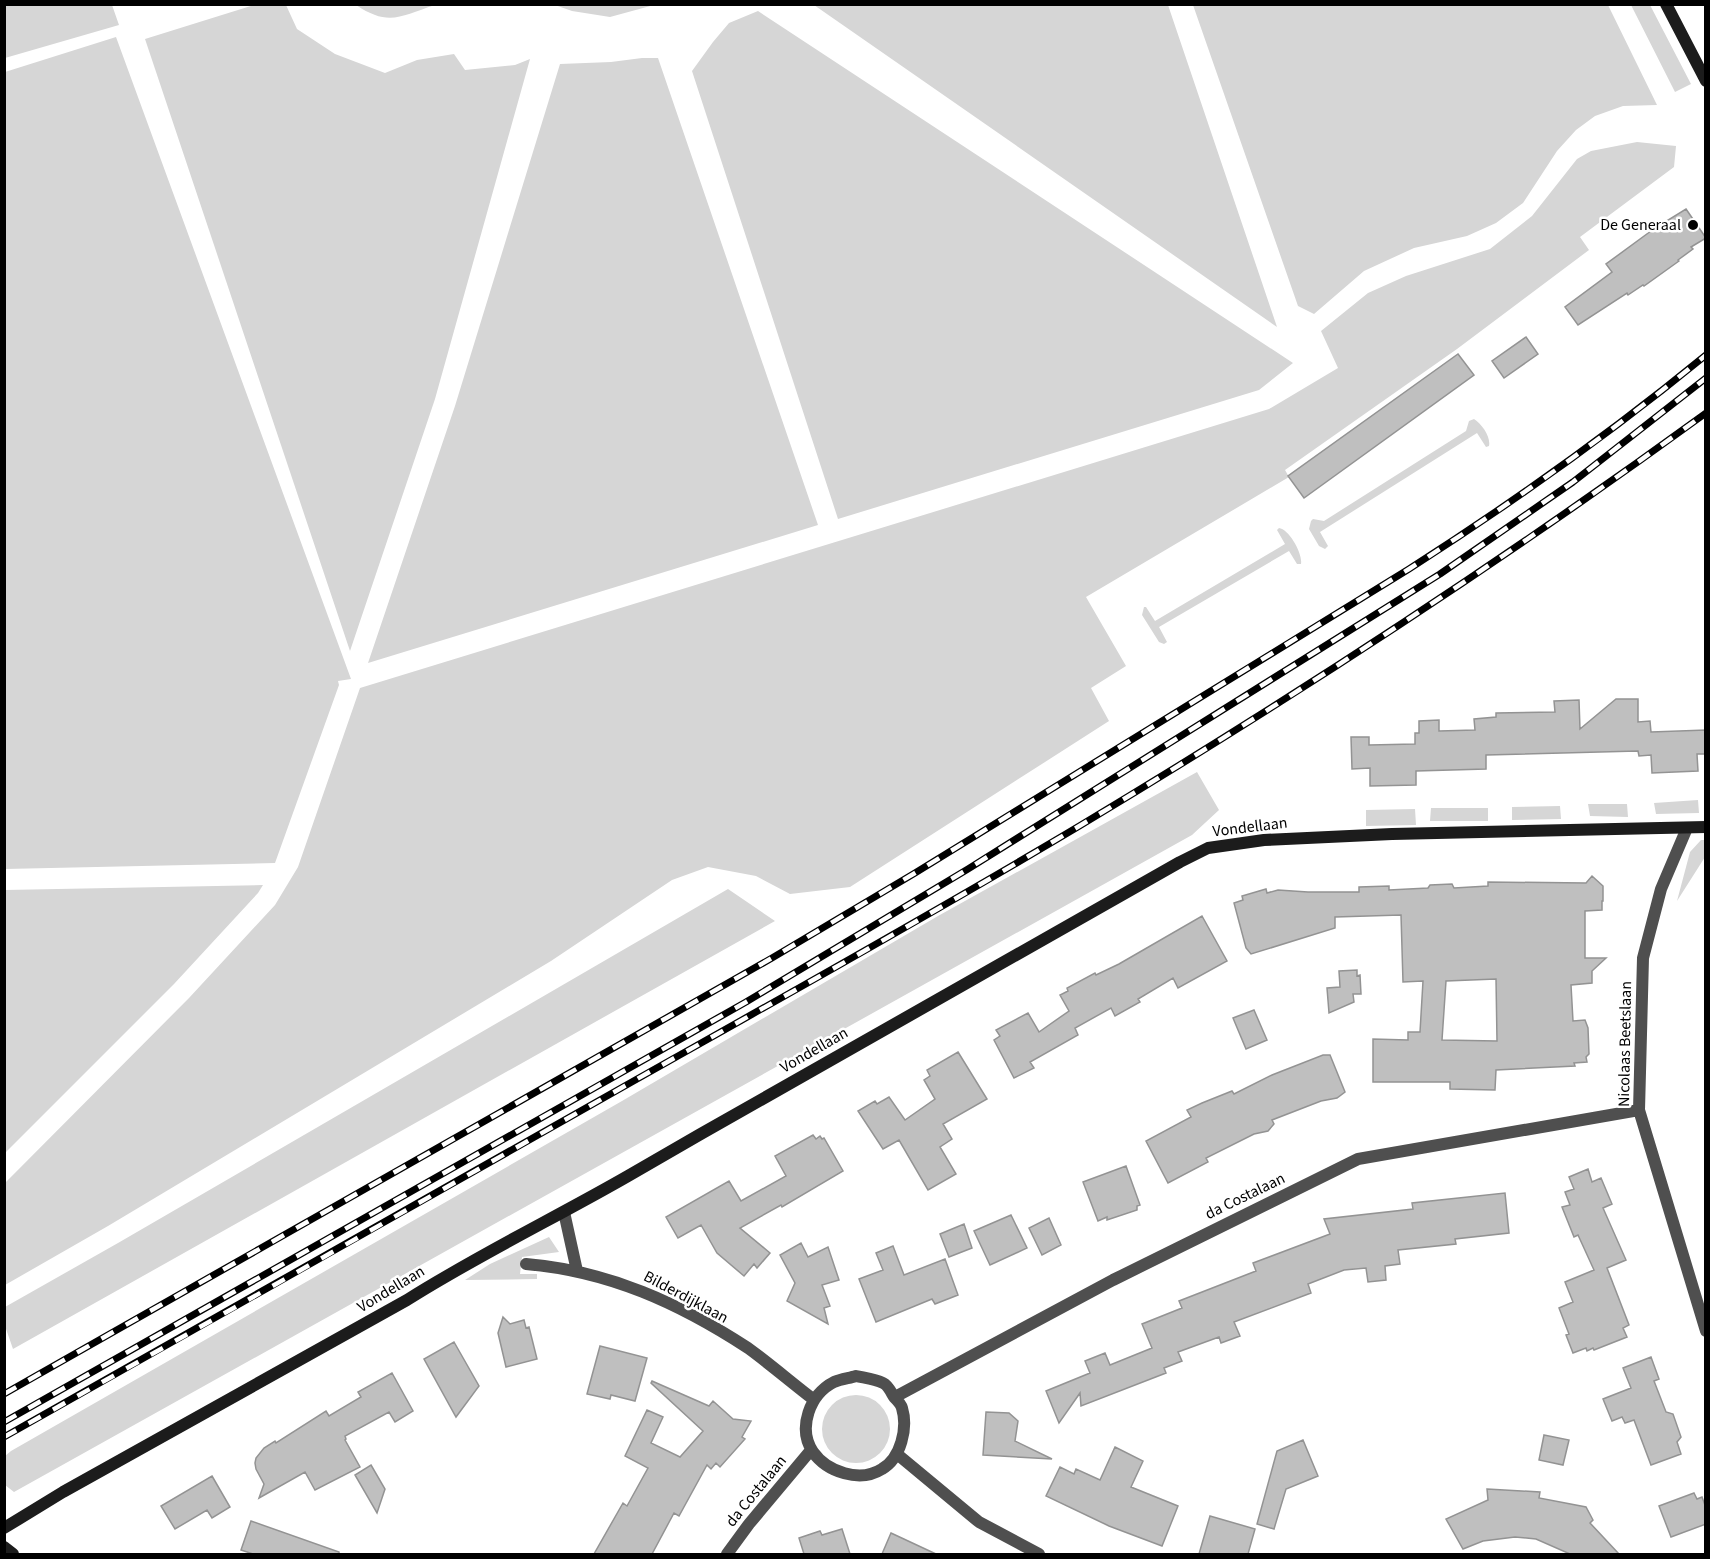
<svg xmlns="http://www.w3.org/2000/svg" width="1710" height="1559" font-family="'Source Sans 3',sans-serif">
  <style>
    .green { fill: #d6d6d6 }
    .building { fill: #bfbfbf; stroke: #939393; stroke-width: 1.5; fill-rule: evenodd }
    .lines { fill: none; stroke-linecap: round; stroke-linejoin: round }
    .street { stroke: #4f4f4f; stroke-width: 12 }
    .secondary { stroke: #1c1c1c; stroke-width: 12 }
    .rail-casing { stroke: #000; stroke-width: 7 }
    .rail { stroke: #fff; stroke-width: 4.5; stroke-dasharray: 14; stroke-linecap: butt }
    .poi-dot { fill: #000; stroke: #fff; stroke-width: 2 }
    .labels { text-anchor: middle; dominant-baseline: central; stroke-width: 5; stroke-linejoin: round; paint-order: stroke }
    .poi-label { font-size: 16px; fill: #000; stroke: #fff; text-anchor: end }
    .street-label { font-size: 16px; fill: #000; stroke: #fff }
  </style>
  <rect width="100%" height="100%" fill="#fff"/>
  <path class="green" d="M 5,4 L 112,5 L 119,25 L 5,58 Z
    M 254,5 L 286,5 L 297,29 L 335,54 L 385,73 L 417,60 L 454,54 L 465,70 L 515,65 L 530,59 L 435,399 L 350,651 L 145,39 Z
    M 356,5 L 435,5 C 401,16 389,27 356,5 Z
    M 555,5 L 654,5 L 610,17 L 572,11 Z
    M 814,5 L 1168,5 L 1277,327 Z
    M 1193,5 L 1608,5 L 1657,105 L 1623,106 L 1595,116 L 1576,130 L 1557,151 L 1523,203 L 1496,223 L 1467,236 L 1414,248 L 1364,271 L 1314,314 L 1298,306 Z
    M 1631,5 L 1650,5 L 1691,84 L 1675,92 Z
    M 758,11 L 1293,363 L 1259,390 L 838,519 L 692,71 L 713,42 L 729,23 Z
    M 116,37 L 351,679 L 338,681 L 339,685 L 275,863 L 5,869 L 5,72 Z
    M 642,58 L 658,58 L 818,525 L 368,663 L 455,406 L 560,64 L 611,62 Z
    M 1637,142 L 1676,146 L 1674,167 L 1580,237 L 1589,250 L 1457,349 L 1285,470 L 1289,477 L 1086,597 L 1126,666 L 1091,688 L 1109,721 L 850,887 L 790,894 L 756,876 L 708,867 L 672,880 L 551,961 L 108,1226 L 5,1285 L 5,1183 L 189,998 L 275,905 L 298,867 L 360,688 L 1269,409 L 1338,368 L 1321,331 L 1368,293 L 1406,276 L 1490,249 L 1532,216 L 1577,159 L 1591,151 Z
    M 1474,419 C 1482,424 1491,437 1489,446 L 1486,447 L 1477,433 L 1320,532 L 1328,546 L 1325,549 L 1319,546 L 1309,529 L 1311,521 L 1313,519 L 1324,521 L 1466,431 L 1469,421 Z
    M 1279,528 C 1289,529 1303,554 1301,564 L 1297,564 L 1289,551 L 1159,627 L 1167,642 L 1164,644 L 1159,642 L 1142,615 L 1144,607 L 1146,607 L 1155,621 L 1285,544 L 1277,530 Z
    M 1197,772 L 1219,810 L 1192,835 L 14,1492 L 5,1485 L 5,1456 L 11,1451 L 622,1101 L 938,916 Z
    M 1698,800 L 1699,813 L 1656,814 L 1654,803 Z
    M 1627,804 L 1628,817 L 1590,816 L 1588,804 Z
    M 1560,806 L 1561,819 L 1512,820 L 1512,807 Z
    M 1431,808 L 1488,808 L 1488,821 L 1430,821 Z
    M 1415,809 L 1416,825 L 1366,826 L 1366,810 Z
    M 1701,840 L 1705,840 L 1705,857 L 1677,901 L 1690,852 Z
    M 263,885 L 258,893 L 174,984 L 5,1153 L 5,890 Z
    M 728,889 L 775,921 L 13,1349 L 5,1326 L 5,1307 L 118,1243 Z
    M 549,1237 L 559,1252 L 522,1257 L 520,1274 L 537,1274 L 537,1279 L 465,1280 L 490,1264 Z
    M822 1429a34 34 0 1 1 68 0a34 34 0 1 1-68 0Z"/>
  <path class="building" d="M 1686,209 L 1706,238 L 1691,247 L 1693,249 L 1678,260 L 1679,261 L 1644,286 L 1643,285 L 1628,295 L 1627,293 L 1578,325 L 1565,307 L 1612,272 L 1606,264 L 1655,228 Z
    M 1526,337 L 1538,354 L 1504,378 L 1492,361 Z
    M 1458,354 L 1474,375 L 1304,498 L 1288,476 Z
    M 1616,699 L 1638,699 L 1638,722 L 1650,721 L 1651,732 L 1706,730 L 1706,754 L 1697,754 L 1698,771 L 1652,773 L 1651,755 L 1639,756 L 1638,751 L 1486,755 L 1486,769 L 1416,771 L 1416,785 L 1370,786 L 1370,768 L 1352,769 L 1351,737 L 1369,737 L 1369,745 L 1415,744 L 1415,733 L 1419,733 L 1419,721 L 1439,720 L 1439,731 L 1475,730 L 1474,719 L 1496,717 L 1496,713 L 1555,712 L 1554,701 L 1579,700 L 1580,729 Z
    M 1592,876 L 1603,886 L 1603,901 L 1602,901 L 1602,910 L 1585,911 L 1585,958 L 1606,958 L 1592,971 L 1592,983 L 1571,985 L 1573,1021 L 1585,1020 L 1588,1028 L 1589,1054 L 1586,1057 L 1587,1062 L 1574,1063 L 1575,1066 L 1496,1070 L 1495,1090 L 1450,1089 L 1450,1082 L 1373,1082 L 1373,1039 L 1408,1040 L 1408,1032 L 1420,1032 L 1423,981 L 1403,982 L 1401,915 L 1335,917 L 1335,928 L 1251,954 L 1246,948 L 1234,903 L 1243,900 L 1242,896 L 1266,889 L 1267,893 L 1278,890 L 1308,892 L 1359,892 L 1359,887 L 1389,886 L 1389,890 L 1428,888 L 1430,885 L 1452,884 L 1454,888 L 1488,886 L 1488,882 L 1586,883 ZM 1496,979 L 1497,1041 L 1442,1040 L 1446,981 Z
    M 1202,916 L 1227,961 L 1178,988 L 1173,978 L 1138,999 L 1140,1002 L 1115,1016 L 1111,1008 L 1075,1028 L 1078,1035 L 1030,1062 L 1034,1068 L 1014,1078 L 994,1040 L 1000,1036 L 996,1030 L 1028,1013 L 1039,1032 L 1069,1011 L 1060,995 L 1068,991 L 1067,988 L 1095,973 L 1096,975 L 1119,964 Z
    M 1357,970 L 1357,976 L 1360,975 L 1361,994 L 1353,994 L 1354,1002 L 1329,1013 L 1327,988 L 1340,987 L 1339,971 Z
    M 1254,1010 L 1267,1040 L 1246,1049 L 1233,1018 Z
    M 958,1052 L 987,1099 L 943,1124 L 952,1139 L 940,1147 L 956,1174 L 928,1190 L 899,1140 L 883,1149 L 858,1111 L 875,1101 L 877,1104 L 889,1097 L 905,1120 L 935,1099 L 924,1080 L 930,1076 L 927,1070 Z
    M 1323,1055 L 1330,1055 L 1345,1092 L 1337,1098 L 1321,1101 L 1272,1120 L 1274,1124 L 1268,1131 L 1254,1134 L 1206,1158 L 1208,1162 L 1168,1183 L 1146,1141 L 1191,1117 L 1187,1110 L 1202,1103 L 1232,1091 L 1234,1094 L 1272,1075 Z
    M 813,1135 L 816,1139 L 820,1136 L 822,1139 L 824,1138 L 843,1171 L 782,1207 L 781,1205 L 740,1228 L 770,1253 L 757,1268 L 754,1264 L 744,1276 L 717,1253 L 701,1225 L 678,1238 L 666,1217 L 729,1181 L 741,1201 L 786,1176 L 775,1156 Z
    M 1126,1166 L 1140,1205 L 1137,1206 L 1137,1210 L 1107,1220 L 1107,1217 L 1098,1221 L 1083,1182 Z
    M 1588,1169 L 1592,1182 L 1601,1178 L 1612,1204 L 1603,1208 L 1626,1260 L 1607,1268 L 1629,1325 L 1623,1328 L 1627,1337 L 1594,1350 L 1593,1348 L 1587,1351 L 1586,1348 L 1573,1353 L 1566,1335 L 1569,1334 L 1559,1308 L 1573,1302 L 1565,1282 L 1594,1270 L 1578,1235 L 1574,1237 L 1562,1207 L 1570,1205 L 1565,1192 L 1574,1189 L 1569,1177 Z
    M 1505,1193 L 1509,1233 L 1455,1239 L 1456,1244 L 1398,1250 L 1400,1264 L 1385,1266 L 1386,1280 L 1368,1282 L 1366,1268 L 1344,1270 L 1308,1284 L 1311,1293 L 1234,1322 L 1240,1336 L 1221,1343 L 1219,1337 L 1178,1352 L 1182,1361 L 1164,1368 L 1166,1373 L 1081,1406 L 1080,1393 L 1059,1423 L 1046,1391 L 1090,1373 L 1085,1361 L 1105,1353 L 1110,1365 L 1152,1348 L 1142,1324 L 1182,1308 L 1179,1301 L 1256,1271 L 1253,1263 L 1330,1234 L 1324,1219 L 1413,1209 L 1412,1203 Z
    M 1011,1215 L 1027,1248 L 990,1265 L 974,1231 Z
    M 1049,1218 L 1061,1245 L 1042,1255 L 1029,1228 Z
    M 964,1224 L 972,1248 L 949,1257 L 940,1234 Z
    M 801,1243 L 808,1257 L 828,1247 L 839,1280 L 822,1285 L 830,1306 L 824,1308 L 828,1324 L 787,1301 L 795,1283 L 780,1255 Z
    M 893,1246 L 904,1275 L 945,1259 L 958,1295 L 935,1304 L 932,1299 L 876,1322 L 859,1279 L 883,1270 L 876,1253 Z
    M 503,1317 L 510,1324 L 524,1320 L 526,1328 L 529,1327 L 537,1359 L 506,1367 L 498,1333 Z
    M 454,1342 L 479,1386 L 456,1417 L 424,1359 Z
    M 600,1346 L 647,1358 L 635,1401 L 611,1395 L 610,1399 L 587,1394 Z
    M 1651,1357 L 1659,1379 L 1654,1381 L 1666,1412 L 1673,1414 L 1681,1437 L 1677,1442 L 1681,1454 L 1651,1465 L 1634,1420 L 1625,1423 L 1622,1417 L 1612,1421 L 1603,1399 L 1631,1388 L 1623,1368 Z
    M 392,1373 L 413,1411 L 395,1422 L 389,1412 L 345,1436 L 346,1439 L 345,1440 L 360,1467 L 315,1490 L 305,1472 L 259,1498 L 264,1484 L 256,1469 L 255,1463 L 256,1458 L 264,1448 L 275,1441 L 276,1443 L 326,1411 L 329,1416 L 361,1397 L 358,1392 Z
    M 652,1381 L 709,1406 L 713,1401 L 733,1419 L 751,1421 L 742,1437 L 745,1439 L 720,1467 L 716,1463 L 711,1469 L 707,1465 L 679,1516 L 674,1513 L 652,1554 L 594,1554 L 623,1503 L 627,1506 L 648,1468 L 625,1456 L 647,1410 L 663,1417 L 651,1443 L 680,1457 L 703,1431 L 651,1383 Z
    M 986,1412 L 1009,1413 L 1018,1421 L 1015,1441 L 1052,1459 L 983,1455 Z
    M 1544,1435 L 1569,1440 L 1563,1465 L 1539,1460 Z
    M 1303,1440 L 1318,1476 L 1286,1489 L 1274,1529 L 1257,1524 L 1277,1451 Z
    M 1115,1447 L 1143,1461 L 1131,1487 L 1178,1506 L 1162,1546 L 1109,1526 L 1046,1496 L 1060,1467 L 1074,1474 L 1076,1469 L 1100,1480 Z
    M 371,1465 L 385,1489 L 377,1513 L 355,1475 Z
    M 212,1476 L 230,1507 L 212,1518 L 207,1510 L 175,1529 L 161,1506 Z
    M 1487,1489 L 1540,1492 L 1539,1498 L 1586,1507 L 1593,1520 L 1590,1523 L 1619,1554 L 1570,1554 L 1536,1539 L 1515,1537 L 1483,1541 L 1463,1549 L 1446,1519 L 1488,1500 Z
    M 1694,1493 L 1697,1499 L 1702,1497 L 1706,1508 L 1706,1524 L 1671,1537 L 1659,1506 Z
    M 1210,1516 L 1255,1529 L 1248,1554 L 1199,1554 Z
    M 251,1521 L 339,1552 L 339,1554 L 253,1554 L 241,1550 Z
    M 842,1529 L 850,1554 L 804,1554 L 799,1538 L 820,1531 L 822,1535 Z
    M 891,1533 L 936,1554 L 882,1554 Z"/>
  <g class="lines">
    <path class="street" d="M 1687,828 L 1661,889 L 1643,958 L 1639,1110 L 1706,1331
      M 564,1212 L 577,1271
      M 526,1264 C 609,1271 679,1303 748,1348 C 770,1364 792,1383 813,1399
      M 856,1376 C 865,1378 875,1379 883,1383 C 888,1385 891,1392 894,1397 C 897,1400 901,1404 902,1408 C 908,1428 901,1458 882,1469 C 860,1483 827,1472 813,1452 C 797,1428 810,1394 834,1382 C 841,1379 850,1378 856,1376 Z
      M 895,1397 L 1113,1280 L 1358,1159 L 1639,1110
      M 897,1454 L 979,1522 L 1039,1554
      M 727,1554 L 749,1524 L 811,1450"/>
    <path class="secondary" d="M 1666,4 L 1706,81
      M 4,1528 L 63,1492 L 407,1300 C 478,1255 555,1218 628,1176 C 811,1070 995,966 1180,862 L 1208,848 L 1264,840 L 1392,834 L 1706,827
      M 4,1547 L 13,1554"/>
    <defs>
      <path id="rail" d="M 4,1394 L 772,958 L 915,873 L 1409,569 C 1512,503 1611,433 1706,355
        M 4,1422 L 746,1002 L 968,869 L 1440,574 L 1573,482 L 1706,378
        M 4,1437 C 214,1320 422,1201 630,1083 C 781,998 932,914 1081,825 C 1294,697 1504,560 1706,413"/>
    </defs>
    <use href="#rail" class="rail-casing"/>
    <use href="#rail" class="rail"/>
  </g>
  <circle class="poi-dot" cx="1693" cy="225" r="6"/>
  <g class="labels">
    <g class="poi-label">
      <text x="1681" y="225">De Generaal</text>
    </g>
    <g class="street-label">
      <text transform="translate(1250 827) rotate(-7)">Vondellaan</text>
      <text transform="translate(1625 1044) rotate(-89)">Nicolaas Beetslaan</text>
      <text transform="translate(814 1050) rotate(-30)">Vondellaan</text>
      <text transform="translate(1245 1196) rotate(-26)">da Costalaan</text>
      <text transform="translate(391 1289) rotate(-31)">Vondellaan</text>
      <text transform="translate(686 1297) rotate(28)">Bilderdijklaan</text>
      <text transform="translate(756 1491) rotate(-51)">da Costalaan</text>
    </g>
  </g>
  <rect width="1710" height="1559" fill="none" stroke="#000000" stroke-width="12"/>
</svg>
